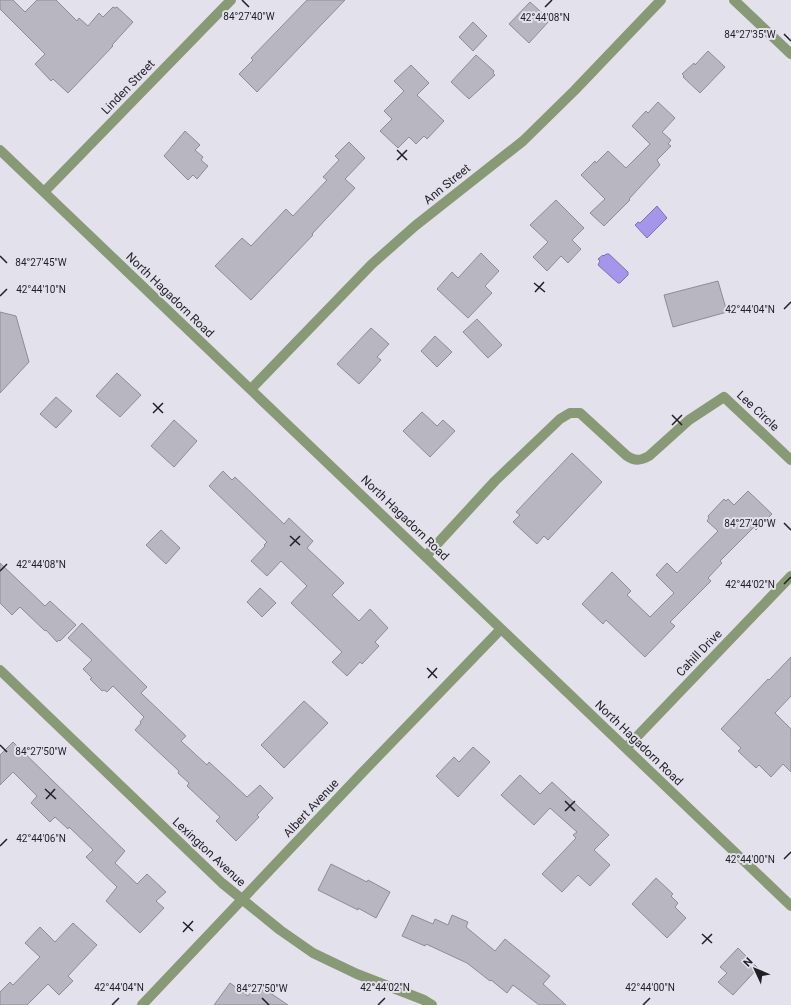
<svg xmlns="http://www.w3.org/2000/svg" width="791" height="1005" font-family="Roboto,sans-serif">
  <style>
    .water { fill: #a596ec; stroke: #7d72b0 }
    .building { fill: #b7b6c1; stroke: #8e8d97 }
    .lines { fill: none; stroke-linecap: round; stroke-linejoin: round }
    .minor { stroke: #879975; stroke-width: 10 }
    .ticks { fill: none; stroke: #201f23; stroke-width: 1.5 }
    .labels { text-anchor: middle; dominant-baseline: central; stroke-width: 4; stroke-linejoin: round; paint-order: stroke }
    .street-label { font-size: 12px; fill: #201f23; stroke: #e2e1ec }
    .ticks-label { font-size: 10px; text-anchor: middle; fill: #201f23; stroke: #e2e1ec; stroke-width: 4; stroke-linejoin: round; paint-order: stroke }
  </style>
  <rect width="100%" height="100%" fill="#e2e1ec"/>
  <path class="water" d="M 657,206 L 667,218 L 647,238 L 635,225 L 638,222 L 640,223 Z
    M 606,254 L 609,254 L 628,272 L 628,275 L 620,283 L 618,283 L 598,265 L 600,261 L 598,259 L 603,255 L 604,256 Z"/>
  <path class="building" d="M 0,0 L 13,0 L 25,12 L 37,0 L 56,0 L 77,21 L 79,18 L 88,26 L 99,13 L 103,17 L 113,7 L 115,8 L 117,7 L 133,22 L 112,45 L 113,46 L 68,93 L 53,79 L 51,81 L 35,64 L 45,54 L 0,9 Z
    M 307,0 L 345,0 L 257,92 L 239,74 L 253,60 L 251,58 Z
    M 530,2 L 550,20 L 529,43 L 509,24 Z
    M 473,22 L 487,36 L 473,51 L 459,37 Z
    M 708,51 L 725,67 L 700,93 L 683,77 L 684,76 L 682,74 L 694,63 L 695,65 Z
    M 476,55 L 494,71 L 493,73 L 495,75 L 469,99 L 451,82 Z
    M 411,65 L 429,83 L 417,95 L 444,121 L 427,139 L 424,136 L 416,144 L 409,137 L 398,148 L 380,131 L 392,119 L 384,111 L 404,91 L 394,81 Z
    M 658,102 L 675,118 L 662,132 L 671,140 L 668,144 L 671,146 L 657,160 L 660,165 L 629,199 L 630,200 L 604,226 L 590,213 L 605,199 L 581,175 L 595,161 L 596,163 L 608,151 L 626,168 L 650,144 L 632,126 L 646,111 L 648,113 Z
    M 185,131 L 200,145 L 195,150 L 203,157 L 201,160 L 208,166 L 197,179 L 193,175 L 188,180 L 164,156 Z
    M 349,142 L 365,158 L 345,179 L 355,188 L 312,234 L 313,235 L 251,300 L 215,266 L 242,238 L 251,246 L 286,209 L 293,216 L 327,180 L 323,177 L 339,160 L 335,156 Z
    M 556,200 L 584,228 L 572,240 L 581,249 L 568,263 L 561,256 L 547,271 L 533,257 L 548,242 L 530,225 Z
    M 481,253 L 499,271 L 485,286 L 492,293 L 468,318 L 437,289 L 452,272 L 458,278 Z
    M 718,281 L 727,312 L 673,327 L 664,295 Z
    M 0,312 L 16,316 L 29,362 L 0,393 Z
    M 477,319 L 502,345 L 488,358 L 463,332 Z
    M 371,328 L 389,344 L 377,357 L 381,360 L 359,384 L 337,364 Z
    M 435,336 L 452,352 L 437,367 L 421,351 Z
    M 117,373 L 141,395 L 120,417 L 96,396 Z
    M 56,397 L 72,411 L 56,428 L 40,414 Z
    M 422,412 L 437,426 L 443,420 L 455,431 L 430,457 L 403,431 Z
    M 174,420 L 197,441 L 174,467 L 151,446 Z
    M 572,453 L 602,482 L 548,540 L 544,536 L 537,544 L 513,522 L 520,515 L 516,512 Z
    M 223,471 L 232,480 L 235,477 L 284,524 L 289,518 L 313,541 L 307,548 L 344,583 L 332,595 L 359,621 L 370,609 L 388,628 L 375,642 L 379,646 L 362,664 L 360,662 L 347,676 L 332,662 L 342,652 L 291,603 L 307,586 L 281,561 L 267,576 L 251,561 L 265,546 L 264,545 L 267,542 L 209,486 Z
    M 748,491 L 772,514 L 756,530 L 754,527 L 720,561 L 722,563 L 708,578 L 711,581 L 670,622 L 675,626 L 645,657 L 606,620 L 603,624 L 582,604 L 612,572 L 631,591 L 627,595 L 650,617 L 674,593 L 656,575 L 667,563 L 677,573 L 718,531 L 707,521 L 709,518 L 708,516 L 724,499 L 726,501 L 728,499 L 734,505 Z
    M 161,530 L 180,548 L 166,564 L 146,545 Z
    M 0,563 L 45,606 L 50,601 L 76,625 L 60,641 L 59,640 L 57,642 L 46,630 L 45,631 L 20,607 L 12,615 L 0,603 Z
    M 260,588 L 276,603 L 262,617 L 247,602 Z
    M 82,623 L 147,687 L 141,693 L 186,736 L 181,741 L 207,765 L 209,762 L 247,797 L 260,785 L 273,798 L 257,815 L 259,817 L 236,841 L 216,821 L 220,817 L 187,786 L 189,783 L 178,773 L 179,771 L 135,730 L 141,723 L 140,722 L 144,717 L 113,686 L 107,692 L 104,690 L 102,691 L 90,679 L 92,678 L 83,669 L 92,660 L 68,638 Z
    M 791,657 L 791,696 L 775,713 L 791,729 L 791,772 L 783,764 L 771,777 L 759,765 L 756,768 L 738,751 L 741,748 L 721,729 L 768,679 L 769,680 Z
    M 304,701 L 328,723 L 284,768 L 261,745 Z
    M 13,742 L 125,851 L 115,863 L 137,884 L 147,874 L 166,892 L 156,901 L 164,908 L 140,933 L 106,901 L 117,887 L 86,857 L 93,850 L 69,827 L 68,829 L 55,817 L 50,822 L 31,803 L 37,796 L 13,772 L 0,785 L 0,755 Z
    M 473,747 L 490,762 L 458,797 L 436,776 L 454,757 L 459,762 Z
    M 520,775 L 540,794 L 552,782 L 609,835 L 594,850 L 610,865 L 590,886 L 578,875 L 562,892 L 542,874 L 576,838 L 573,835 L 577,832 L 550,808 L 534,825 L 501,795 Z
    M 331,864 L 367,882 L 368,880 L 390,892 L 376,918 L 358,908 L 358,910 L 318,890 Z
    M 656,878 L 673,894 L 671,896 L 678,903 L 675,907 L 686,918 L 667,938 L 632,904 Z
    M 412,915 L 433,924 L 435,919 L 448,925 L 452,915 L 468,922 L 466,927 L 495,951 L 505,939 L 550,976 L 543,984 L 566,1005 L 539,1005 L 513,985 L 507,993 L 491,980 L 490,981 L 467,963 L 426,944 L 425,946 L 402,936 Z
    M 73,923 L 97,945 L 68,976 L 73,981 L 59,995 L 48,984 L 27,1005 L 0,1005 L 0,992 L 10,982 L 13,985 L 40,957 L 25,943 L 40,927 L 55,942 Z
    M 738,948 L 758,968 L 733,995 L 718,982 L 727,973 L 720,967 Z
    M 230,983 L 248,996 L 257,984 L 288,1005 L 214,1005 Z"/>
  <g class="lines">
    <path class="minor" d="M 734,0 L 791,54
      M 0,150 L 791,906
      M 44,192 L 231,0
      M 251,389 L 372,264 L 415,226 L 523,141 L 574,91 L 661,0
      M 426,556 L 495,481 L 560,419 L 570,413 L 580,413 L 627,456 C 635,461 640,461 649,456 L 689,420 L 724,397 L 791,460
      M 0,670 L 222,883 L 280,930 L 313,953 L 357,974 L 424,1000 L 432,1005
      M 626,748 L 791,576
      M 142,1005 L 360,775 L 501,629"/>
  </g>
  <path class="ticks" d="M 242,0 L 249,7M 545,7 L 552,0M 784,34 L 791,41M 397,150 L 407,160M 397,160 L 407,150M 0,256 L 7,263M 534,283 L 545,292M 535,292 L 544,282M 0,296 L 7,289M 784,309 L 791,302M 153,403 L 163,413M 153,413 L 163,403M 672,415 L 682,425M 672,425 L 682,415M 784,523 L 791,530M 290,536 L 300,545M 290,546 L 300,536M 0,571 L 7,564M 784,584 L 791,577M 427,668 L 437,678M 428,678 L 437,668M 0,745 L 7,752M 45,789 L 56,799M 46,799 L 55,789M 565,801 L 575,811M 565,811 L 575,801M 0,846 L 7,839M 784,859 L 791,852M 183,922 L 193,931M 183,932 L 193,921M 702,934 L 712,943M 702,944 L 712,934M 262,998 L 269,1005M 112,1005 L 119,998M 378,1005 L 385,998M 643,1005 L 650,998"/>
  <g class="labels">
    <g class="street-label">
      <text transform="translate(128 87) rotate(-46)">Linden Street</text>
      <text transform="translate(447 184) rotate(-39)">Ann Street</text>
      <text transform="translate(170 295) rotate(44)">North Hagadorn Road</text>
      <text transform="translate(758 411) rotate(43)">Lee Circle</text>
      <text transform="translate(405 518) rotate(44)">North Hagadorn Road</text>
      <text transform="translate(699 653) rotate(-46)">Cahill Drive</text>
      <text transform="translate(639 743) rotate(44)">North Hagadorn Road</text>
      <text transform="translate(311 808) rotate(-47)">Albert Avenue</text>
      <text transform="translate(209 852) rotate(43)">Lexington Avenue</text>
    </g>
  </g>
  <g class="ticks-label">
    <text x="249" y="20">84°27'40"W</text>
    <text x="545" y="21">42°44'08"N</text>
    <text x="750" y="38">84°27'35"W</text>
    <text x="41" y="266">84°27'45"W</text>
    <text x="41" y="293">42°44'10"N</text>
    <text x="750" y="313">42°44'04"N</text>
    <text x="750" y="527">84°27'40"W</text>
    <text x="41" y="568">42°44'08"N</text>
    <text x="750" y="588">42°44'02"N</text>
    <text x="41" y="755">84°27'50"W</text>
    <text x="41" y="842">42°44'06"N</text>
    <text x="750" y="863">42°44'00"N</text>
    <text x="119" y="991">42°44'04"N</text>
    <text x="385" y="991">42°44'02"N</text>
    <text x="650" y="991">42°44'00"N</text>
    <text x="262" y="992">84°27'50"W</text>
  </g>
  <g transform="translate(755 969) rotate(314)" stroke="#e2e1ec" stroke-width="3" paint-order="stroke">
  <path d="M0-3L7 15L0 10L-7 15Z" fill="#201f23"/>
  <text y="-6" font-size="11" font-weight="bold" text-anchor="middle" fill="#201f23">N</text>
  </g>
</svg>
